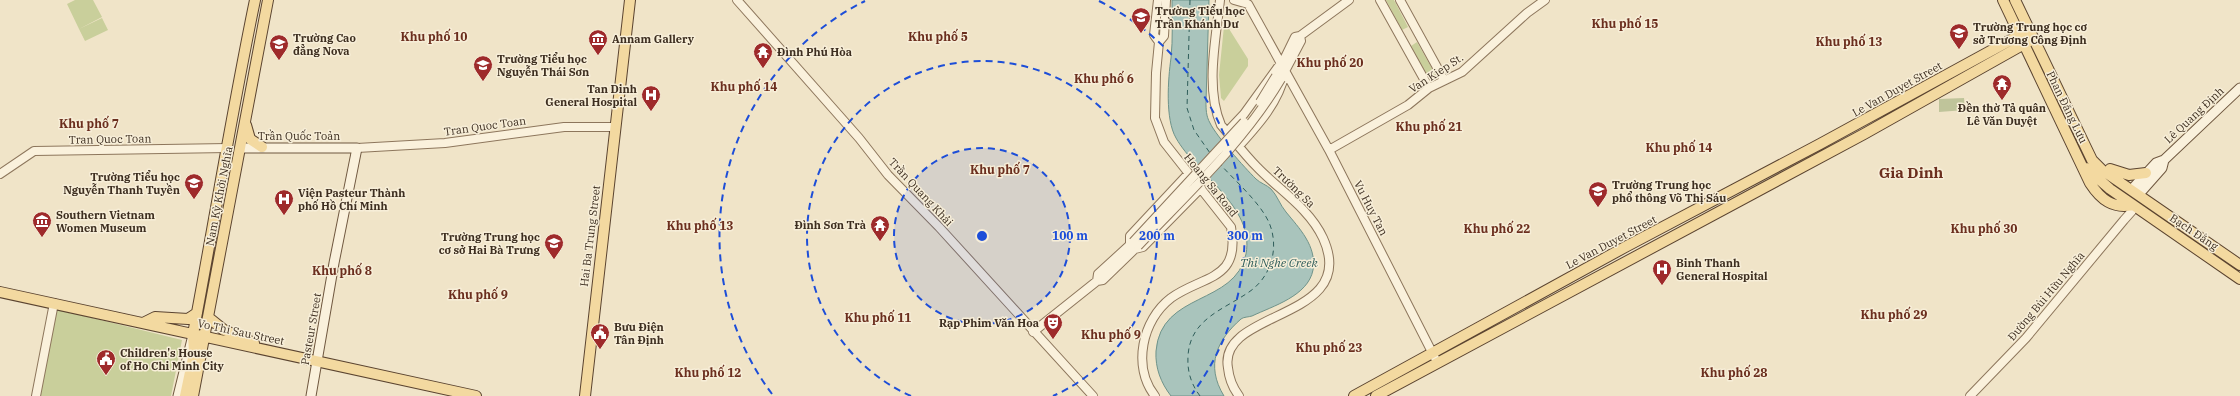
<svg xmlns="http://www.w3.org/2000/svg" width="2240" height="396" font-family="'IBM Plex Serif',serif">
  <style>
    .green { fill: #c9cf9b }
    .cemetery { fill: #bfc49a }
    .water { fill: #a9c4bc; stroke: #6f938a }
    .lines { fill: none; stroke-linecap: round; stroke-linejoin: round }
    .ferry { stroke: #2f5d5a; stroke-width: 1; stroke-dasharray: 5 4; stroke-linecap: butt }
    .tertiary-casing { stroke: #8d765c; stroke-width: 10 }
    .secondary-casing { stroke: #6f573f; stroke-width: 11 }
    .primary-casing { stroke: #5b4430; stroke-width: 12 }
    .tertiary { stroke: #faf1dc; stroke-width: 8 }
    .secondary { stroke: #faf1dc; stroke-width: 9 }
    .primary { stroke: #f3d9a0; stroke-width: 10 }
    .tertiary-bridge-casing { stroke: #8d765c; stroke-width: 10; stroke-linecap: butt }
    .tertiary-bridge { stroke: #faf1dc; stroke-width: 8 }
    .ring { fill: none; stroke: #1d4ed8; stroke-width: 2; stroke-dasharray: 7 5 }
    .labels { text-anchor: middle; dominant-baseline: central; stroke-width: 3; stroke-linejoin: round; paint-order: stroke }
    .poi-label { font-size: 11px; font-weight: bold; fill: #3d2e20; stroke: #f7eed8; text-anchor: start }
    .street-label { font-size: 11px; fill: #3d2e20; stroke: #f7eed8 }
    .neighbourhood-label { font-size: 12px; font-weight: bold; fill: #6b2e1e; stroke: #f7eed8 }
    .water-label { font-size: 12px; font-style: italic; fill: #2f5d5a; stroke: #f7eed8 }
    .district-label { font-size: 15px; font-weight: bold; fill: #6b2e1e; stroke: #f7eed8 }
    .centre { fill: #1d4ed8; stroke: #f7eed8; stroke-width: 2 }
    .ring-label { font-size: 12px; text-anchor: middle; font-weight: bold; fill: #1d4ed8; stroke: #f7eed8; stroke-width: 3; stroke-linejoin: round; paint-order: stroke }
  </style>
  <rect width="100%" height="100%" fill="#f0e4c8"/>
  <path class="green" d="M 75,0 L 93,0 L 102,17 L 79,29 L 67,4 Z
    M 1386,0 L 1394,0 L 1408,27 L 1402,30 Z
    M 102,18 L 108,30 L 85,41 L 79,29 Z
    M 1226,24 L 1248,59 L 1248,66 L 1224,101 L 1221,98 L 1219,75 L 1224,26 Z
    M 1417,42 L 1439,81 L 1432,84 L 1411,46 Z
    M 56,309 L 182,340 L 171,396 L 39,396 Z"/>
  <path class="cemetery" d="M 1964,98 L 1965,110 L 1939,112 L 1939,99 Z"/>
  <path class="water" d="M 1172,0 L 1209,0 L 1206,102 C 1206,109 1206,116 1210,123 C 1217,137 1244,167 1256,179 C 1260,183 1267,185 1271,189 C 1277,195 1280,205 1286,212 C 1299,228 1317,246 1313,270 C 1308,296 1273,306 1252,316 C 1249,317 1243,317 1241,319 C 1217,340 1205,365 1224,396 L 1171,396 C 1161,383 1155,368 1156,351 C 1161,291 1235,306 1246,254 C 1255,207 1196,174 1176,138 C 1165,119 1168,79 1171,58 C 1173,39 1172,19 1172,0 Z"/>
  <g class="lines">
    <path class="ferry" d="M 1190,0 L 1187,108 L 1194,130 L 1210,153
      M 1200,396 C 1191,384 1187,371 1188,356 C 1190,319 1223,310 1249,292 C 1271,277 1279,249 1270,225 C 1262,204 1235,181 1220,164"/>
    <defs>
      <path id="tertiary" d="M 737,0 L 859,138 L 888,175 L 939,227 L 1093,396
        M 1158,0 L 1154,35 L 1159,42
        M 1220,0 C 1216,39 1205,88 1221,125 C 1233,139 1244,154 1257,167 C 1279,190 1309,208 1323,238 C 1361,321 1217,309 1228,368 C 1229,378 1233,388 1239,396
        M 1234,0 L 1248,4 L 1329,150 L 1435,358
        M 1380,0 L 1429,88
        M 1400,0 L 1444,80
        M 1283,75 L 1301,41 L 1300,36
        M 1276,76 L 1295,37 L 1300,36 L 1349,0
        M 1227,132 L 1244,114 L 1278,67
        M 1239,146 C 1258,125 1279,102 1285,73
        M 357,148 L 445,143 L 564,127 L 615,127
        M 1329,150 L 1408,105 L 1429,88 L 1462,72 L 1527,13 L 1545,0
        M 0,174 L 34,151 L 228,148
        M 1130,245 L 1130,236 L 1188,174
        M 1135,249 L 1143,247 L 1201,188
        M 1097,281 L 1098,274 L 1133,242
        M 1033,332 L 1097,281 L 1103,280 L 1138,246
        M 36,396 L 54,303
        M 1155,396 C 1132,367 1142,320 1171,298 C 1203,275 1241,281 1231,227 L 1164,142 L 1155,118 L 1156,73 L 1159,42 L 1164,36 L 1166,0
        M 1970,396 L 2026,338 L 2124,220 L 2132,211 L 2133,205"/>
      <path id="secondary" d="M 241,148 L 357,148 L 334,263 L 311,396
        M 2132,189 L 2156,163 L 2164,160 L 2240,88
        M 2139,194 L 2162,168 L 2164,160
        M 178,396 L 193,335"/>
      <path id="primary" d="M 2003,0 L 2090,183 C 2101,200 2113,209 2133,205
        M 2015,0 L 2092,160 L 2102,170 L 2240,265
        M 246,125 L 250,139 L 262,147
        M 2086,168 L 2110,189 L 2240,279
        M 2110,169 L 2129,175 L 2146,173
        M 0,292 L 476,396
        M 209,318 L 224,330 L 254,343
        M 143,323 L 155,317 L 188,319 L 197,313
        M 185,396 L 194,353 L 193,334 C 214,223 232,111 255,0
        M 193,396 L 268,0
        M 585,396 L 630,0
        M 1354,396 L 1627,246 L 1820,144 L 2029,30
        M 1376,396 L 1864,134 L 2033,39"/>
    </defs>
    <use href="#tertiary" class="tertiary-casing"/>
    <use href="#secondary" class="secondary-casing"/>
    <use href="#primary" class="primary-casing"/>
    <use href="#tertiary" class="tertiary"/>
    <use href="#secondary" class="secondary"/>
    <use href="#primary" class="primary"/>
    <defs>
      <path id="tertiary-bridge" d="M 1260,102 L 1276,76
        M 1133,242 L 1244,122
        M 1138,246 C 1188,193 1244,142 1281,79"/>
    </defs>
    <use href="#tertiary-bridge" class="tertiary-bridge-casing"/>
    <use href="#tertiary-bridge" class="tertiary-bridge"/>
  </g>
  <circle cx="982" cy="236" r="88" fill="#1d4ed8" fill-opacity=".12"/>
  <g class="ring">
    <circle cx="982" cy="236" r="88"/>
    <path d="M911 396A175 175 0 1 1 1053 396"/>
    <path d="M772 394A263 263 0 0 1 865 1M1099 1A263 263 0 0 1 1192 394"/>
  </g>
  <defs>
    <symbol id="school-pin" viewBox="-11 -11 22 30"><path d="M0 17L-7.5 6A9.5 9.5 0 1 1 7.5 6Z" fill="#9e2a2b" stroke="#f7eed8"/><path d="M0-5L7-2L0 1L-7-2ZM-4 1L0 2.5L4 1V4Q0 6-4 4Z" fill="#fff"/></symbol>
    <symbol id="museum-pin" viewBox="-11 -11 22 30"><path d="M0 17L-7.5 6A9.5 9.5 0 1 1 7.5 6Z" fill="#9e2a2b" stroke="#f7eed8"/><path d="M0-6L6-3V-2H-6V-3ZM-5-1h2V3h-2ZM-1-1h2V3h-2ZM3-1h2V3H3ZM-6 4H6V6H-6Z" fill="#fff"/></symbol>
    <symbol id="university-pin" viewBox="-11 -11 22 30"><path d="M0 17L-7.5 6A9.5 9.5 0 1 1 7.5 6Z" fill="#9e2a2b" stroke="#f7eed8"/><path d="M0-5L7-2L0 1L-7-2ZM-4 1L0 2.5L4 1V4Q0 6-4 4Z" fill="#fff"/></symbol>
    <symbol id="temple-pin" viewBox="-11 -11 22 30"><path d="M0 17L-7.5 6A9.5 9.5 0 1 1 7.5 6Z" fill="#9e2a2b" stroke="#f7eed8"/><path d="M0-6L5-2H3V0L6.5 2.5H4V6H1.5V3h-3V6H-4V2.5H-6.5L-3 0V-2H-5Z" fill="#fff"/></symbol>
    <symbol id="hospital-pin" viewBox="-11 -11 22 30"><path d="M0 17L-7.5 6A9.5 9.5 0 1 1 7.5 6Z" fill="#9e2a2b" stroke="#f7eed8"/><path d="M-5-5h3v3.5h4V-5h3V5h-3V1.5h-4V5h-3Z" fill="#fff"/></symbol>
    <symbol id="theatre-pin" viewBox="-11 -11 22 30"><path d="M0 17L-7.5 6A9.5 9.5 0 1 1 7.5 6Z" fill="#9e2a2b" stroke="#f7eed8"/><path d="M-5-5.5Q0-4 5-5.5V0Q5 5 0 6Q-5 5-5 0ZM-3.3-2.5H-1v1.5H-3.3ZM1-2.5H3.3v1.5H1ZM-2.8 1Q0 5.5 2.8 1Z" fill="#fff"/></symbol>
    <symbol id="civic-pin" viewBox="-11 -11 22 30"><path d="M0 17L-7.5 6A9.5 9.5 0 1 1 7.5 6Z" fill="#9e2a2b" stroke="#f7eed8"/><path d="M-.6-6.5H3V-4.5H.6V-3L4-1V1h2V6H-6V1h2V-1L-.6-3ZM-1.2 2.5V6h2.4V2.5Z" fill="#fff"/></symbol>
  </defs>
  <g fill-rule="evenodd">
    <use href="#school-pin" x="1130" y="6" width="22" height="30"/>
    <use href="#school-pin" x="1948" y="22" width="22" height="30"/>
    <use href="#museum-pin" x="587" y="28" width="22" height="30"/>
    <use href="#university-pin" x="268" y="33" width="22" height="30"/>
    <use href="#temple-pin" x="752" y="41" width="22" height="30"/>
    <use href="#school-pin" x="472" y="54" width="22" height="30"/>
    <use href="#temple-pin" x="1991" y="73" width="22" height="30"/>
    <use href="#hospital-pin" x="640" y="84" width="22" height="30"/>
    <use href="#school-pin" x="183" y="172" width="22" height="30"/>
    <use href="#school-pin" x="1587" y="180" width="22" height="30"/>
    <use href="#hospital-pin" x="273" y="188" width="22" height="30"/>
    <use href="#museum-pin" x="31" y="210" width="22" height="30"/>
    <use href="#temple-pin" x="869" y="214" width="22" height="30"/>
    <use href="#school-pin" x="543" y="232" width="22" height="30"/>
    <use href="#hospital-pin" x="1651" y="258" width="22" height="30"/>
    <use href="#theatre-pin" x="1042" y="312" width="22" height="30"/>
    <use href="#civic-pin" x="589" y="322" width="22" height="30"/>
    <use href="#civic-pin" x="95" y="348" width="22" height="30"/>
  </g>
  <g class="labels">
    <g class="poi-label">
      <text x="1155" y="11">Trường Tiểu học<tspan x="1155" dy="13">Trần Khánh Dư</tspan></text>
      <text x="1973" y="27">Trường Trung học cơ<tspan x="1973" dy="13">sở Trương Công Định</tspan></text>
      <text x="293" y="38">Trường Cao<tspan x="293" dy="13">đẳng Nova</tspan></text>
      <text x="612" y="39">Annam Gallery</text>
      <text x="777" y="52">Đình Phú Hòa</text>
      <text x="497" y="59">Trường Tiểu học<tspan x="497" dy="13">Nguyễn Thái Sơn</tspan></text>
      <text x="637" y="89" text-anchor="end">Tan Dinh<tspan x="637" dy="13">General Hospital</tspan></text>
      <text x="2002" y="108" text-anchor="middle">Đền thờ Tả quân<tspan x="2002" dy="13">Lê Văn Duyệt</tspan></text>
      <text x="180" y="177" text-anchor="end">Trường Tiểu học<tspan x="180" dy="13">Nguyễn Thanh Tuyền</tspan></text>
      <text x="1612" y="185">Trường Trung học<tspan x="1612" dy="13">phổ thông Võ Thị Sáu</tspan></text>
      <text x="298" y="193">Viện Pasteur Thành<tspan x="298" dy="13">phố Hồ Chí Minh</tspan></text>
      <text x="56" y="215">Southern Vietnam<tspan x="56" dy="13">Women Museum</tspan></text>
      <text x="866" y="225" text-anchor="end">Đình Sơn Trà</text>
      <text x="540" y="237" text-anchor="end">Trường Trung học<tspan x="540" dy="13">cơ sở Hai Bà Trưng</tspan></text>
      <text x="1676" y="263">Binh Thanh<tspan x="1676" dy="13">General Hospital</tspan></text>
      <text x="1039" y="323" text-anchor="end">Rạp Phim Văn Hoa</text>
      <text x="614" y="327">Bưu Điện<tspan x="614" dy="13">Tân Định</tspan></text>
      <text x="120" y="353">Children's House<tspan x="120" dy="13">of Ho Chi Minh City</tspan></text>
    </g>
    <g class="street-label">
      <text transform="translate(1436 73) rotate(-33)">Van Kiep St.</text>
      <text transform="translate(1897 89) rotate(-29)">Le Van Duyet Street</text>
      <text transform="translate(2067 107) rotate(64)">Phan Đăng Lưu</text>
      <text transform="translate(2194 115) rotate(-43)">Lê Quang Định</text>
      <text transform="translate(485 126) rotate(-8)">Tran Quoc Toan</text>
      <text x="299" y="136">Trần Quốc Toản</text>
      <text transform="translate(110 139) rotate(-1)">Tran Quoc Toan</text>
      <text transform="translate(1211 185) rotate(51)">Hoang Sa Road</text>
      <text transform="translate(1294 187) rotate(44)">Trường Sa</text>
      <text transform="translate(921 192) rotate(47)">Trần Quang Khải</text>
      <text transform="translate(219 196) rotate(-79)">Nam Kỳ Khởi Nghĩa</text>
      <text transform="translate(1371 208) rotate(63)">Vu Huy Tan</text>
      <text transform="translate(2194 232) rotate(34)">Bạch Đằng</text>
      <text transform="translate(590 236) rotate(-83)">Hai Ba Trung Street</text>
      <text transform="translate(1611 242) rotate(-28)">Le Van Duyet Street</text>
      <text transform="translate(2046 296) rotate(-50)">Đường Bùi Hữu Nghĩa</text>
      <text transform="translate(311 329) rotate(-80)">Pasteur Street</text>
      <text transform="translate(241 332) rotate(12)">Vo Thi Sau Street</text>
    </g>
    <g class="neighbourhood-label">
      <text x="1625" y="23">Khu phố 15</text>
      <text x="434" y="36">Khu phố 10</text>
      <text x="938" y="36">Khu phố 5</text>
      <text x="1849" y="41">Khu phố 13</text>
      <text x="1330" y="62">Khu phố 20</text>
      <text x="1104" y="78">Khu phố 6</text>
      <text x="744" y="86">Khu phố 14</text>
      <text x="89" y="123">Khu phố 7</text>
      <text x="1429" y="126">Khu phố 21</text>
      <text x="1679" y="147">Khu phố 14</text>
      <text x="1000" y="169">Khu phố 7</text>
      <text x="700" y="225">Khu phố 13</text>
      <text x="1497" y="228">Khu phố 22</text>
      <text x="1984" y="228">Khu phố 30</text>
      <text x="342" y="270">Khu phố 8</text>
      <text x="478" y="294">Khu phố 9</text>
      <text x="1894" y="314">Khu phố 29</text>
      <text x="878" y="317">Khu phố 11</text>
      <text x="1111" y="334">Khu phố 9</text>
      <text x="1329" y="347">Khu phố 23</text>
      <text x="708" y="372">Khu phố 12</text>
      <text x="1734" y="372">Khu phố 28</text>
    </g>
    <g class="water-label">
      <text x="1279" y="262">Thi Nghe Creek</text>
    </g>
    <g class="district-label">
      <text x="1911" y="172">Gia Dinh</text>
    </g>
  </g>
  <circle cx="982" cy="236" r="6" class="centre"/>
  <g class="ring-label">
    <text x="1070" y="240">100 m</text>
    <text x="1157" y="240">200 m</text>
    <text x="1245" y="240">300 m</text>
  </g>
</svg>
